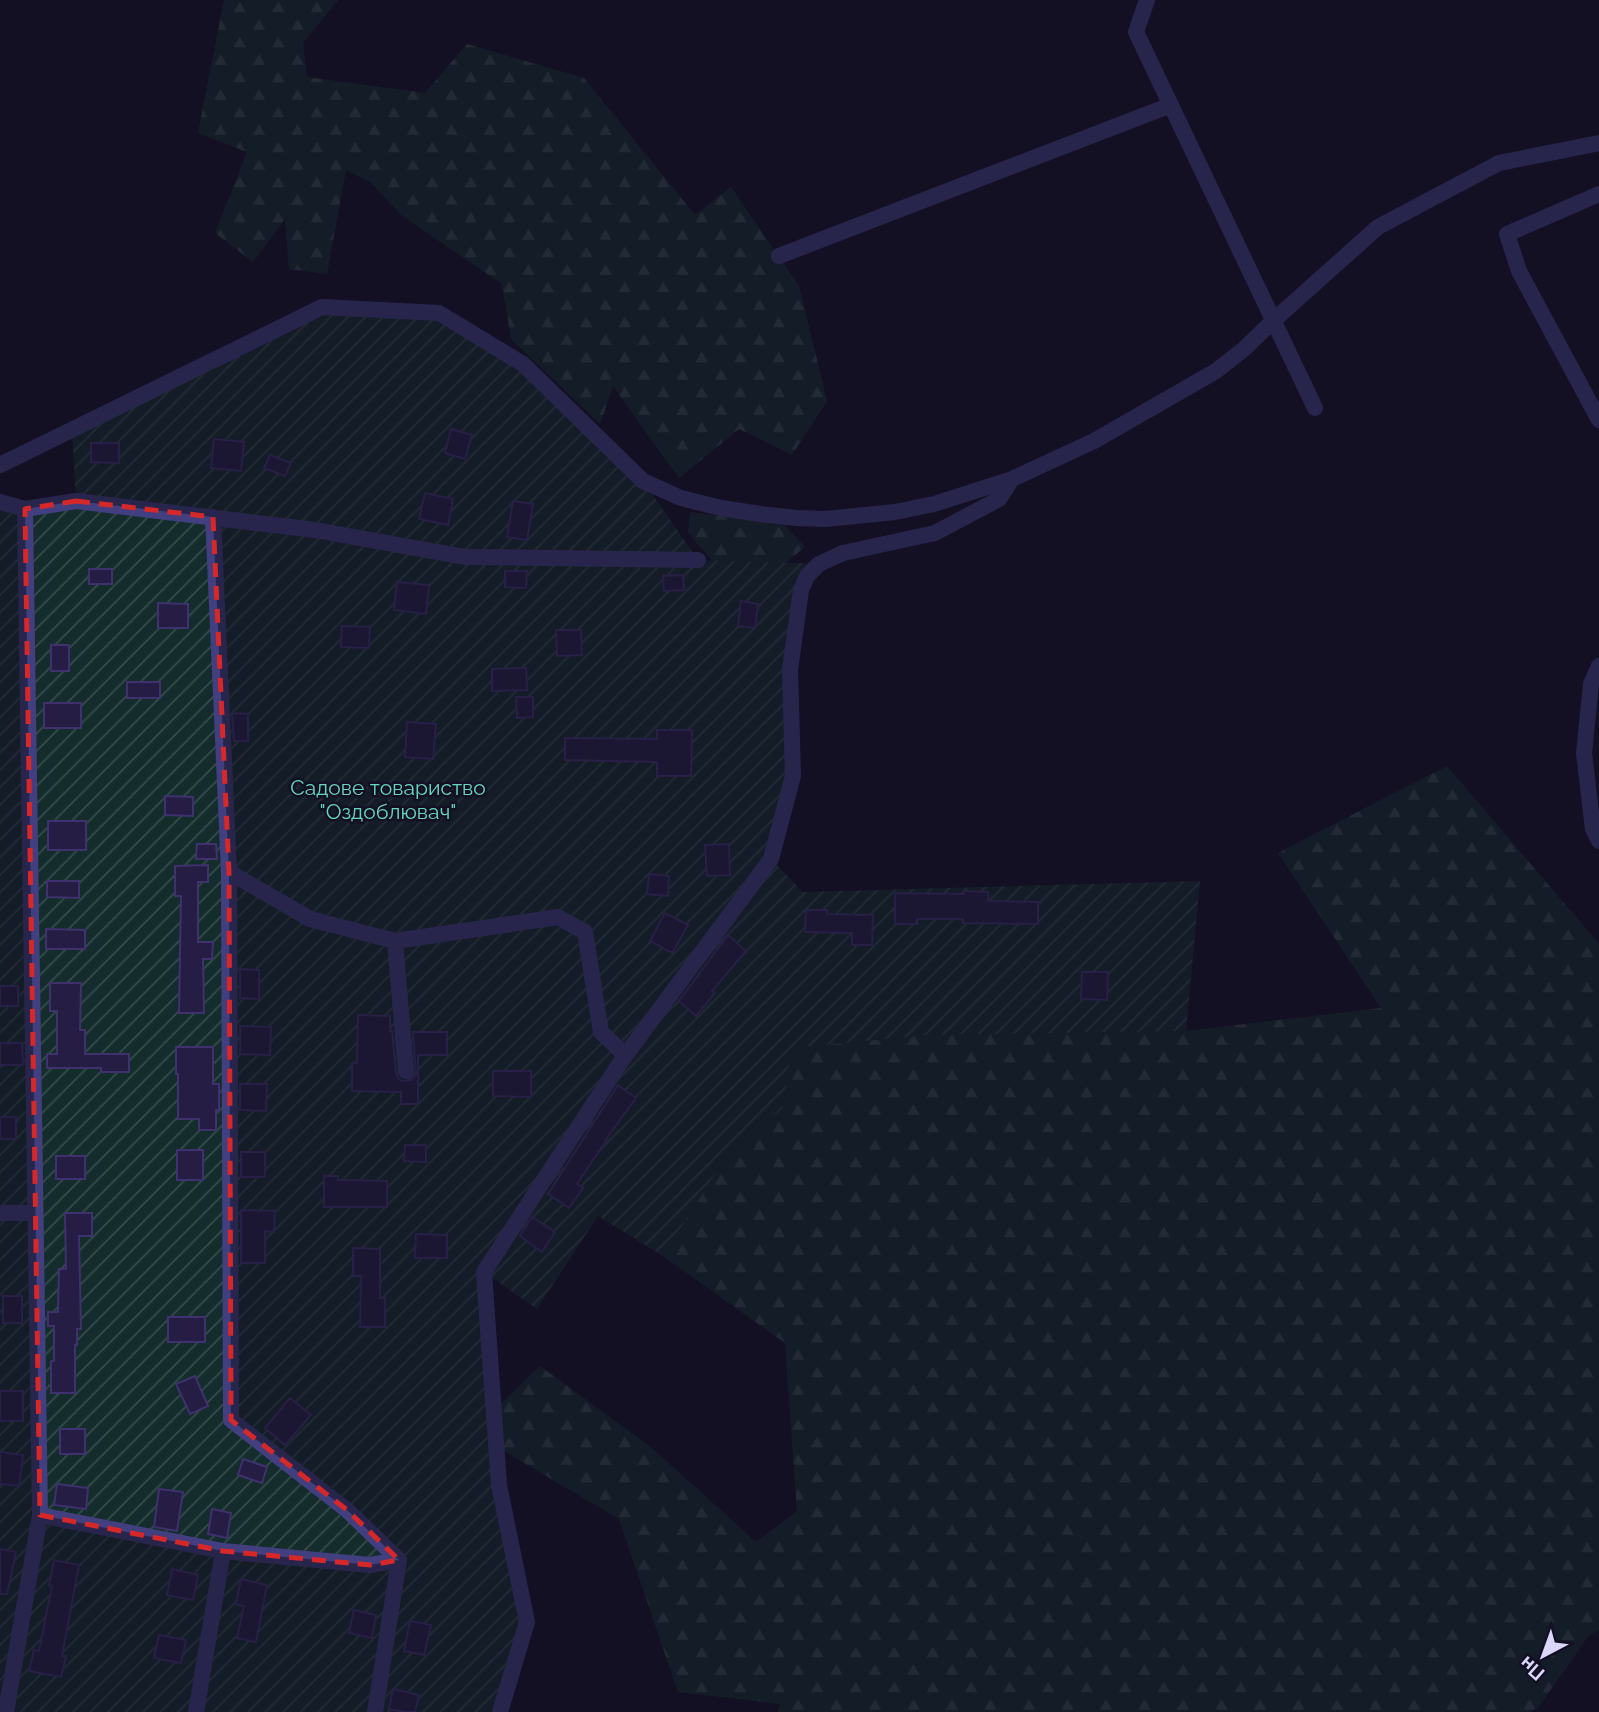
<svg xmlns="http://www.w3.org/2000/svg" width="1599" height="1712" font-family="Raleway,sans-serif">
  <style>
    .forest { fill: url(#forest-firs) }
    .garden { fill: url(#garden-furrows) }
    .building { fill: #251d43; stroke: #3e316d; stroke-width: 2 }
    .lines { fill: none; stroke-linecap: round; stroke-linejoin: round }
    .street { stroke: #413f7f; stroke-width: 16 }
    .marked { fill: none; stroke: #d62828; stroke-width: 5; stroke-dasharray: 14 9; stroke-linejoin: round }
    .labels { text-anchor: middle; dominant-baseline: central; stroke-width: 5; stroke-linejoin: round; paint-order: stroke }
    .park-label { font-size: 21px; fill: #66d7bc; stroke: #141024 }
  </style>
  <defs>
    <pattern id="forest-firs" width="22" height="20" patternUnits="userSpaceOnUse" patternTransform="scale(1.75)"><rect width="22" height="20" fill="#142d2c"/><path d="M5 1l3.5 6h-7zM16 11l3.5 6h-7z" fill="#364b4c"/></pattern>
    <pattern id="garden-furrows" width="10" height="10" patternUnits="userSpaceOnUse" patternTransform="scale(1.75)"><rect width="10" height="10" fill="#142d2c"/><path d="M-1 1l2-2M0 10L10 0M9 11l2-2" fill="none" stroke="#364b4c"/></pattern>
  </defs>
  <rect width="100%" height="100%" fill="#141024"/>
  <path class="forest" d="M 224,0 L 338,0 L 303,43 L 307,77 L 425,93 L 467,44 L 584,78 L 695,215 L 731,187 L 799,286 L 827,401 L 792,455 L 739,429 L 679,478 L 613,386 L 600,424 L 511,339 L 502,284 L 401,215 L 369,181 L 346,170 L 327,274 L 289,269 L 285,219 L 253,262 L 215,233 L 247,152 L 198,133 Z
    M 690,512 L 783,524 L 805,547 L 771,575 L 721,571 L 688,533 Z
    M 1447,766 L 1599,944 L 1599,1630 L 1589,1635 L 1538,1708 L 1530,1712 L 778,1712 L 780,1704 L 678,1692 L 619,1519 L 497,1447 L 494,1410 L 540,1366 L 652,1448 L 756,1542 L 797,1511 L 785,1343 L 663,1256 L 730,1150 L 782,1109 L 791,1048 L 927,1035 L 1186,1031 L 1381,1008 L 1278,853 Z"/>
  <path class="garden" d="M 322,307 L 439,313 L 524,364 L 643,481 L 698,560 L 819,564 L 801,590 L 793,776 L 771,859 L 803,892 L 1200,881 L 1186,1031 L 927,1035 L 792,1048 L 782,1109 L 730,1150 L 663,1256 L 598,1216 L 537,1309 L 485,1273 L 497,1447 L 527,1622 L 500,1712 L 0,1712 L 0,502 L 76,501 L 72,430 Z"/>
  <path class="building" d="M 451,429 L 472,435 L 465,459 L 445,453 Z
    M 214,439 L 244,442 L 241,471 L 211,468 Z
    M 91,443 L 119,443 L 119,463 L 91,462 Z
    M 270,455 L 291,463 L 285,476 L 264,468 Z
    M 425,493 L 453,499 L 448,525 L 419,519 Z
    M 513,501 L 533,504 L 527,540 L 507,537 Z
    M 89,569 L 112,569 L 112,584 L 89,584 Z
    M 505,571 L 527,571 L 526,588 L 505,587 Z
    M 683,575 L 684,590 L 664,591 L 663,576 Z
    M 397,582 L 429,585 L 426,614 L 394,610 Z
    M 741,601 L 758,604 L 755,628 L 738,626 Z
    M 158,603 L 188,604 L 188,628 L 158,628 Z
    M 342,626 L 370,627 L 369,648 L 341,647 Z
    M 556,630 L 581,630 L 582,655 L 557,656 Z
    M 51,645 L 69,645 L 69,671 L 51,671 Z
    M 526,668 L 527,690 L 492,691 L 492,669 Z
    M 127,682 L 160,682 L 160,698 L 127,698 Z
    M 516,697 L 533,697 L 533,717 L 517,718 Z
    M 44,703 L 81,703 L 81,728 L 44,728 Z
    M 232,713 L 248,714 L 248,741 L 234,741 Z
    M 407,722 L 436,724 L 433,759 L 405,757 Z
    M 657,730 L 692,730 L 691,776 L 657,776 L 657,762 L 565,760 L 565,738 L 657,739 Z
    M 165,796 L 193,797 L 193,816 L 165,815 Z
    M 48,821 L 86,821 L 86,850 L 48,850 Z
    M 197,844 L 216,844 L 217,859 L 196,859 Z
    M 729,844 L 730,875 L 707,876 L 705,845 Z
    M 208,865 L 208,882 L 198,882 L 198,942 L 213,942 L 212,959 L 203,959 L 204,1013 L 179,1013 L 181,896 L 175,896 L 175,866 Z
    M 649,874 L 669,876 L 668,896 L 647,894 Z
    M 47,881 L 79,881 L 79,898 L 47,897 Z
    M 964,891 L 988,892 L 988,901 L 1038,902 L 1038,924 L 963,923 L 963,919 L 917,919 L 917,924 L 895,924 L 895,893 L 964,894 Z
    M 806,910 L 827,910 L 827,914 L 873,915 L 872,945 L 852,945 L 852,933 L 805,932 Z
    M 665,913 L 688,925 L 672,953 L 650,941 Z
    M 46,929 L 85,930 L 85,949 L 46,949 Z
    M 728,935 L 746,951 L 712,991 L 715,993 L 696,1016 L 679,1001 Z
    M 240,969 L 259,970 L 259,999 L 240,998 Z
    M 1082,972 L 1108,972 L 1107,1000 L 1081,999 Z
    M 50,983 L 81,983 L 80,1030 L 85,1030 L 85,1054 L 129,1054 L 129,1072 L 101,1072 L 101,1068 L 47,1068 L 47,1054 L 57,1054 L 57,1011 L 50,1011 Z
    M 0,986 L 18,986 L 18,1006 L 0,1006 Z
    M 358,1015 L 390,1016 L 390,1031 L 392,1031 L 396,1072 L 398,1078 L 402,1081 L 411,1080 L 416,1075 L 413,1032 L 447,1032 L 447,1055 L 418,1055 L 418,1104 L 401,1104 L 401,1092 L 352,1091 L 352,1063 L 357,1063 Z
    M 240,1026 L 271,1027 L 270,1055 L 240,1054 Z
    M 0,1043 L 22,1043 L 23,1065 L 0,1065 Z
    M 176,1047 L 213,1047 L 213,1084 L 219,1084 L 219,1110 L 216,1110 L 216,1130 L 199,1130 L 199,1119 L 178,1119 L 178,1074 L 176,1074 Z
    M 493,1071 L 531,1071 L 531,1097 L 493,1096 Z
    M 240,1084 L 267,1084 L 266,1111 L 240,1110 Z
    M 618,1085 L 636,1098 L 606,1139 L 607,1139 L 577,1184 L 583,1188 L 569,1208 L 548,1194 Z
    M 0,1117 L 16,1117 L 16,1139 L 0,1139 Z
    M 405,1145 L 426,1145 L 426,1162 L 404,1161 Z
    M 177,1150 L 203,1150 L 203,1180 L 177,1180 Z
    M 241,1152 L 265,1152 L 265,1177 L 241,1177 Z
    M 56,1156 L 85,1156 L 85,1179 L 56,1179 Z
    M 324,1176 L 338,1176 L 338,1180 L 387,1181 L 387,1207 L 324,1207 Z
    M 241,1210 L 275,1211 L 274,1232 L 265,1231 L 265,1263 L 241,1263 Z
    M 65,1213 L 92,1213 L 92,1236 L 79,1236 L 81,1329 L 77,1329 L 77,1345 L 75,1345 L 75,1393 L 51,1393 L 51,1361 L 54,1361 L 54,1326 L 48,1326 L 48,1312 L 58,1312 L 59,1269 L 66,1269 Z
    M 532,1217 L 555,1232 L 542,1252 L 520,1236 Z
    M 416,1234 L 447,1235 L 447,1258 L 415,1258 Z
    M 353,1248 L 380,1249 L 380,1298 L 385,1298 L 385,1327 L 360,1327 L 361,1276 L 353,1276 Z
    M 3,1296 L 22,1296 L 22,1323 L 3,1323 Z
    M 168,1317 L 205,1317 L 205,1342 L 168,1342 Z
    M 195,1376 L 208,1406 L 190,1414 L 176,1384 Z
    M 0,1391 L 23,1391 L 23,1421 L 0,1421 Z
    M 290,1398 L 311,1415 L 285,1445 L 265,1428 Z
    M 60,1429 L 85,1429 L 85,1454 L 60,1454 Z
    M 0,1452 L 23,1455 L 19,1486 L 0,1484 Z
    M 243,1459 L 267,1467 L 262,1483 L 238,1475 Z
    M 57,1484 L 88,1488 L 86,1509 L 54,1505 Z
    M 159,1489 L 183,1492 L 177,1531 L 154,1527 Z
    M 212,1509 L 231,1513 L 227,1538 L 208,1534 Z
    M 0,1549 L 16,1552 L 7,1594 L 0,1594 Z
    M 54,1560 L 79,1565 L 62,1656 L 66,1656 L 61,1677 L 29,1671 L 34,1650 L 39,1651 L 52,1586 L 49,1585 Z
    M 172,1569 L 198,1575 L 193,1600 L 167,1595 Z
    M 241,1579 L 267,1585 L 256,1642 L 237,1638 L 244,1606 L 236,1604 Z
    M 354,1610 L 376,1615 L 372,1638 L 349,1633 Z
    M 410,1621 L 431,1625 L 424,1655 L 404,1651 Z
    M 159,1635 L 186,1640 L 181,1663 L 154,1658 Z
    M 393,1689 L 419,1695 L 415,1712 L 405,1712 L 389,1709 Z"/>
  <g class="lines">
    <path class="street" d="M 1147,0 L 1136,32 L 1315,408
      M 1599,194 L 1507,234 L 1519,271 L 1599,420
      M 779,256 L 1171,105
      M 0,465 L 322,307 L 439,313 L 523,364 L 643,481 L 681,498 L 721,508 L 760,514 L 797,518 L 825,519 L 895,512 L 934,504 L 1012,479
      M 0,502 L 25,509 L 76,501 L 315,530 L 465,557 L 698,560
      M 213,517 L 229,872 L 231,1420 L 347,1510 L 399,1560 L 375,1712
      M 1599,666 L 1591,684 L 1584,753 L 1593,829 L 1599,841
      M 229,872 L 310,919 L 395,941 L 558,917 L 585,932 L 601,1032 L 625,1055
      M 395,941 L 406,1071
      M 0,1213 L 35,1213
      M 40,1515 L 223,1551 L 370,1565 L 399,1560
      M 6,1712 L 40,1515 L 25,509
      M 196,1712 L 223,1551
      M 500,1712 L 527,1622 L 499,1485 L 484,1272 L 622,1060 L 771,859 L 793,776 L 790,670 L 801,590 L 807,576 L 819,564 L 843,553 L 935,533 L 999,499 L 1012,479 L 1094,441 L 1216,371 L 1244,349 L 1274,320 L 1378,227 L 1499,163 L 1599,143"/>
  </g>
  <path d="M0 0H1599V1712H0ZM 76,501 L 213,517 L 229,872 L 231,1420 L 347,1510 L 399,1560 L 370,1565 L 223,1551 L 40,1515 L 25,509 Z" fill="#141024" fill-opacity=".55" fill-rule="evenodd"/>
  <path class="marked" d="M 76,501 L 213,517 L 229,872 L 231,1420 L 347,1510 L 399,1560 L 370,1565 L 223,1551 L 40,1515 L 25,509 Z"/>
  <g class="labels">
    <g class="park-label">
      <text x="388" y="787">Садове товариство<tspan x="388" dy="24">"Оздоблювач"</tspan></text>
    </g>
  </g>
  <g transform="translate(1543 1656) rotate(221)" stroke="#141024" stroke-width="5" paint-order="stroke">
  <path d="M0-5L12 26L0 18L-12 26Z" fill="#dad6fc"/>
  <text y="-10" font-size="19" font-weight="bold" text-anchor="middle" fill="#dad6fc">Пн</text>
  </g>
</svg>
